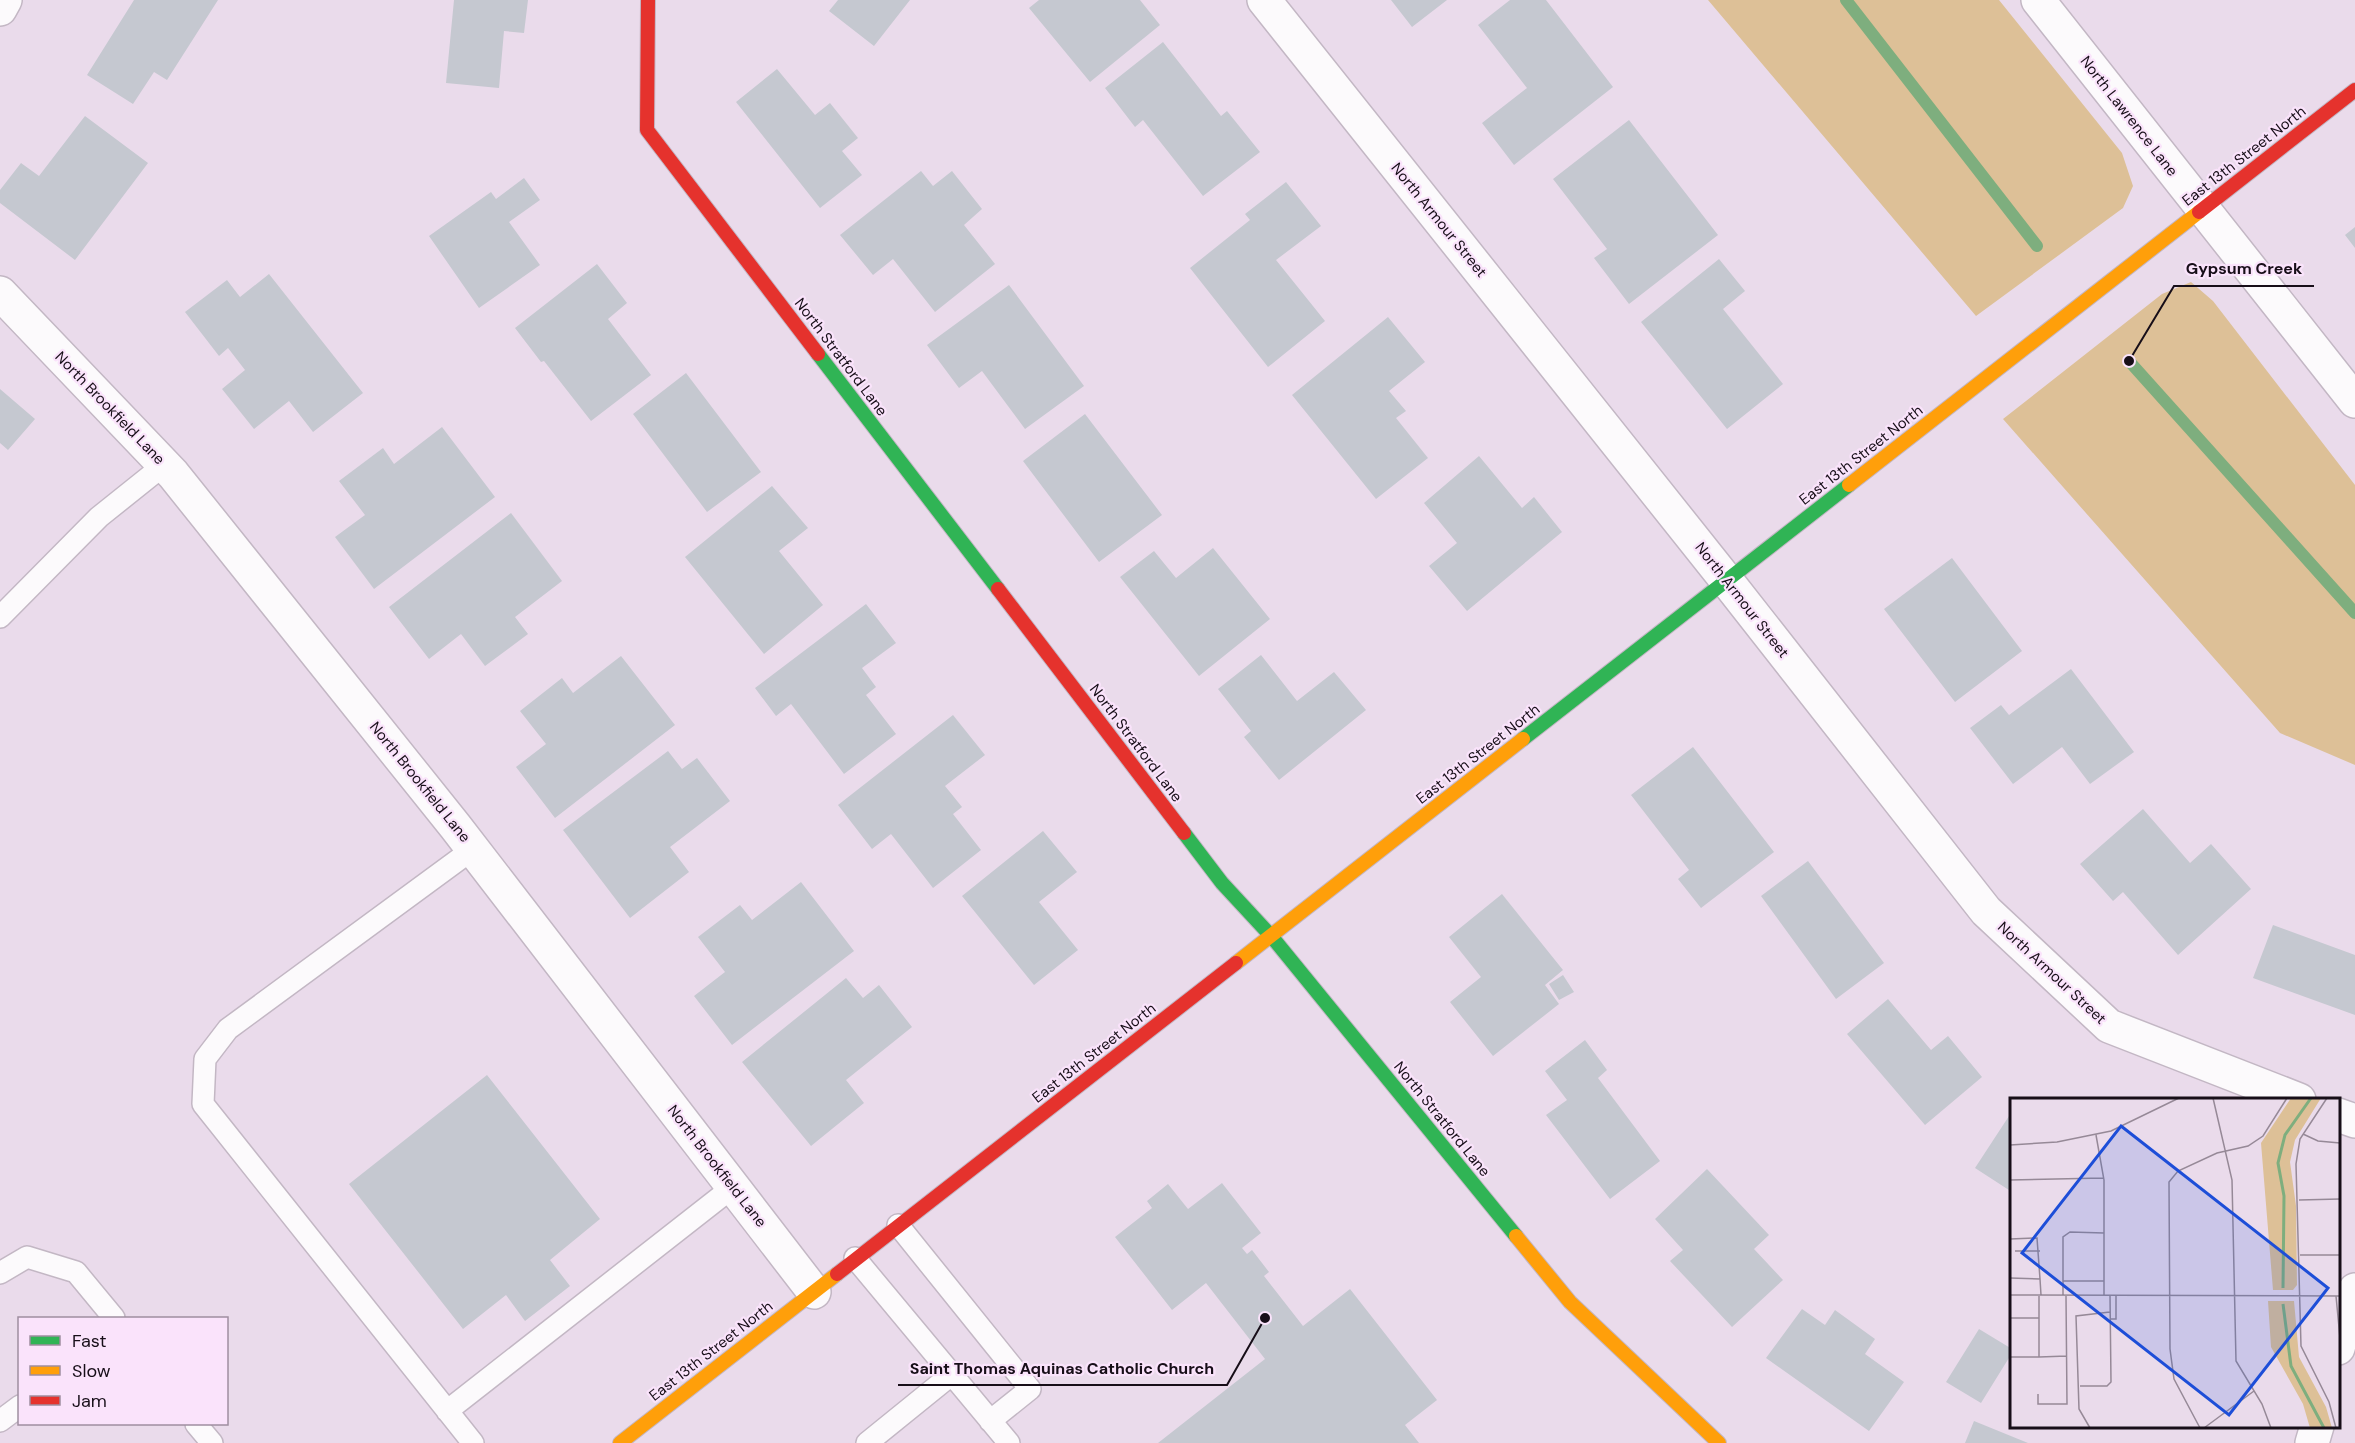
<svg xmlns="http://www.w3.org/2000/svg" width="2355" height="1443" font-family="'DM Sans',sans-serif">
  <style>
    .green { fill: #ddc097 }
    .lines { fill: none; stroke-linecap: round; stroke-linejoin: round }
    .stream { stroke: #7eae7e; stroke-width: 12 }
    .building { fill: #c5c8d0 }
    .lane-casing { stroke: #c3b7c4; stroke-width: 24 }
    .street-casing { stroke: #c3b7c4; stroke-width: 36 }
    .fast-casing { stroke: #c3b7c4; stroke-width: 16 }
    .slow-casing { stroke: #c3b7c4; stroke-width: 16 }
    .jam-casing { stroke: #c3b7c4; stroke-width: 16 }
    .lane { stroke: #fcfafc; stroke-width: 21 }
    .street { stroke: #fcfafc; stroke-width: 33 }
    .fast { stroke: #30b455; stroke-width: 14 }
    .slow { stroke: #ff9f0a; stroke-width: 14 }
    .jam { stroke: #e5322d; stroke-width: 14 }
    .labels { text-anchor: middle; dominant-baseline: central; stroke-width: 4.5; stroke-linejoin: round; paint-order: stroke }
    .street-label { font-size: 15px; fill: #170e18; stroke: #fae3fb }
    .inset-river { fill: none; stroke: #7eae7e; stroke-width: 3 }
    .inset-road { fill: none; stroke: #968997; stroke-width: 1.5 }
    .view { fill: #1d4ed8; fill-opacity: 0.15; stroke: #1d4ed8; stroke-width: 3 }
    .inset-edge { fill: none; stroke: #170e18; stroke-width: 3 }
    .leader { fill: none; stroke: #170e18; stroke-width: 2 }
    .callout-dot { fill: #170e18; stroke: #fae3fb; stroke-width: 2 }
    .callout-label { font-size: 16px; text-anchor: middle; font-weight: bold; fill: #170e18; stroke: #fae3fb; stroke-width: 4.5; stroke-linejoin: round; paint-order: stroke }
  </style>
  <rect width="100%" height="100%" fill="#eadbeb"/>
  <path class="green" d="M 1708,0 L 1999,0 L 2122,153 L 2133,186 L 2123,208 L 1976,316 Z
    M 2191,282 L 2213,301 L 2355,485 L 2355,765 L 2280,733 L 2003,419 L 2162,294 Z"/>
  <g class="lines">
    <path class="stream" d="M 1846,0 L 2037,246
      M 2129,361 L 2355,613"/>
  </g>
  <path class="building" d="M 134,0 L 218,0 L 167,80 L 154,72 L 133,104 L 87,75 Z
    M 454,0 L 528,0 L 524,33 L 504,31 L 499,88 L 446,83 Z
    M 838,0 L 910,0 L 874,46 L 829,11 Z
    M 1039,0 L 1140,0 L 1160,25 L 1090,82 L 1029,8 Z
    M 1391,0 L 1447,0 L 1412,27 Z
    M 1510,0 L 1546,0 L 1613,87 L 1514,165 L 1482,123 L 1527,88 L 1478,25 Z
    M 1163,42 L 1221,116 L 1227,111 L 1260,152 L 1203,196 L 1143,120 L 1135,127 L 1105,88 Z
    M 777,69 L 815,115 L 830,103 L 858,138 L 842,151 L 862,175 L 820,208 L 736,102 Z
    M 85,116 L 148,163 L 75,260 L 0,203 L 0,190 L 21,163 L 39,176 Z
    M 1629,120 L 1718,235 L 1629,304 L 1594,258 L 1607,249 L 1553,179 Z
    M 921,171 L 933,186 L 952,171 L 982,209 L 964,225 L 995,264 L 935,312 L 893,259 L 873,275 L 840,235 Z
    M 524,178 L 540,200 L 509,222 L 540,265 L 479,308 L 429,236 L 491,192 L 496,199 Z
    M 1286,182 L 1321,226 L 1276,260 L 1325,321 L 1268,367 L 1190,268 L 1250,220 L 1245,214 Z
    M 2355,227 L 2355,248 L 2345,235 Z
    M 1719,259 L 1745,291 L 1723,309 L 1783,384 L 1727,429 L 1641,322 Z
    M 597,264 L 627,303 L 608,319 L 651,375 L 591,421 L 544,361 L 541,362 L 515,328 Z
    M 269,274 L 363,393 L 313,432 L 289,401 L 254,429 L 222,389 L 245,370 L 228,348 L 219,356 L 185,312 L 227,280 L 240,297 Z
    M 1009,285 L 1084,386 L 1025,429 L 982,371 L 959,388 L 927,345 Z
    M 1388,317 L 1425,362 L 1389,391 L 1406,411 L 1396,418 L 1428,458 L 1376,499 L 1292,395 Z
    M 686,373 L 761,472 L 707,512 L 633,414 Z
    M 0,389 L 35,419 L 8,450 L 0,443 Z
    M 1085,414 L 1162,515 L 1099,562 L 1023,461 Z
    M 442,427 L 495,497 L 374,589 L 335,537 L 365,515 L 339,481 L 383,448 L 394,464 Z
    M 1479,456 L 1522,508 L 1534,497 L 1562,532 L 1467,611 L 1429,566 L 1457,543 L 1424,503 Z
    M 772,486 L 808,528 L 779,551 L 823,605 L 764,654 L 685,557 Z
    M 511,513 L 562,581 L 515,617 L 528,634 L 485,666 L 461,634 L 429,659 L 389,607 Z
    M 1213,548 L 1270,619 L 1199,676 L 1120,577 L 1154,551 L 1176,578 Z
    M 1952,558 L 2022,651 L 1955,702 L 1884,609 Z
    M 866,604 L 896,643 L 862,668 L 876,687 L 866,695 L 896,734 L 844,774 L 791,704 L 776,716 L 755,688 Z
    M 1261,655 L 1297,701 L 1334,672 L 1366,710 L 1279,780 L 1244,737 L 1251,731 L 1218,689 Z
    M 621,656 L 675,725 L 555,818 L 516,767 L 546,744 L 520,711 L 562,678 L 573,693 Z
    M 2071,669 L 2134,752 L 2090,784 L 2062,747 L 2013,784 L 1970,728 L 2001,705 L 2009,715 Z
    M 953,715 L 985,755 L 945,786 L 962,807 L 953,814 L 981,850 L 933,888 L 891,834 L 872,849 L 838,805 Z
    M 1693,747 L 1774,852 L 1701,908 L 1678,879 L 1689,870 L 1631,795 Z
    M 668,751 L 682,769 L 697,758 L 730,801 L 670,847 L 689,872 L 630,918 L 563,830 Z
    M 2143,809 L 2190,863 L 2211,844 L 2251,889 L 2178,955 L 2123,892 L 2113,901 L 2080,864 Z
    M 1043,831 L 1077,872 L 1039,902 L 1078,950 L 1034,985 L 962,896 Z
    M 1808,861 L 1884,963 L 1836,999 L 1761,896 Z
    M 801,882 L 854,951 L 732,1045 L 694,996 L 725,972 L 698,937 L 740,905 L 752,920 Z
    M 1502,894 L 1563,970 L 1545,985 L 1559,1004 L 1493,1056 L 1450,1002 L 1481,977 L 1449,937 Z
    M 2273,925 L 2355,955 L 2355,1015 L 2253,978 Z
    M 1563,975 L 1574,992 L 1559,1000 L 1549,984 Z
    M 846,978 L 863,998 L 879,985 L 912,1027 L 846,1080 L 864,1103 L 811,1146 L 742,1062 Z
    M 1888,999 L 1931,1050 L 1948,1036 L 1982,1077 L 1925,1125 L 1847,1034 Z
    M 1585,1040 L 1607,1070 L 1598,1078 L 1660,1161 L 1610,1199 L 1546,1115 L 1567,1100 L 1545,1071 Z
    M 487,1075 L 600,1219 L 550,1260 L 570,1286 L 525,1321 L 506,1295 L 463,1329 L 349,1184 Z
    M 2009,1116 L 2012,1117 L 2012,1192 L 1975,1168 Z
    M 1707,1169 L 1769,1235 L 1754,1249 L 1783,1280 L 1732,1327 L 1670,1261 L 1683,1250 L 1655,1219 Z
    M 1222,1183 L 1261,1233 L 1242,1248 L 1247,1254 L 1252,1250 L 1269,1272 L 1264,1276 L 1303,1326 L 1350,1289 L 1437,1400 L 1405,1425 L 1419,1443 L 1158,1443 L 1265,1359 L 1206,1283 L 1172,1310 L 1115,1237 L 1152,1208 L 1147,1201 L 1168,1184 L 1188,1209 Z
    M 1802,1309 L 1825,1325 L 1835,1310 L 1875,1339 L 1865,1354 L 1904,1382 L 1869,1431 L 1766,1358 Z
    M 1979,1329 L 2012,1349 L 2012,1353 L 1981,1403 L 1946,1382 Z
    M 1974,1421 L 2028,1443 L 1965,1443 Z"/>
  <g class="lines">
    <defs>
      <path id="lane" d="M 0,617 L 99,517 L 164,465
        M 898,1225 L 1030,1389 L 990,1421
        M 855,1258 L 1009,1443
        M 0,1273 L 27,1257 L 76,1272 L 114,1318
        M 447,1411 L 733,1187
        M 0,1421 L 20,1406
        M 196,1424 L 212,1443
        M 473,1443 L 203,1104 L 205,1059 L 228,1029 L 473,849
        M 867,1443 L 951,1375"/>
      <path id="street" d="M 1264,0 L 1727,581 L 1986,911 L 2109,1026 L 2299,1100
        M 2038,0 L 2355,401
        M 0,9 L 5,0
        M 0,293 L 173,474 L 455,826 L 814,1292
        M 2338,1115 L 2355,1121
        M 2338,1348 L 2355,1290
        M 2312,1443 L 2317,1426"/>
      <path id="fast" d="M 818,354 L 998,589
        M 1523,739 L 1849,485
        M 1184,833 L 1222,883 L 1272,937 L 1516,1236"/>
      <path id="slow" d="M 1849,485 L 2199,212
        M 1236,963 L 1523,739
        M 1516,1236 L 1570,1302 L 1719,1443
        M 620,1443 L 837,1274"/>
      <path id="jam" d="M 648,0 L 647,130 L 818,354
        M 2199,212 L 2355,90
        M 998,589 L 1184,833
        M 837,1274 L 1236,963"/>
    </defs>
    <use href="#lane" class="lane-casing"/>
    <use href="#street" class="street-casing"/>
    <use href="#fast" class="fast-casing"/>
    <use href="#slow" class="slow-casing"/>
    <use href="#jam" class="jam-casing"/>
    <use href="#lane" class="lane"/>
    <use href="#street" class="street"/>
    <use href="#fast" class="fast"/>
    <use href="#slow" class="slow"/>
    <use href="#jam" class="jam"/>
  </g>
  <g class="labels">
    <g class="street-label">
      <text transform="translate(2129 116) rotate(52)">North Lawrence Lane</text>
      <text transform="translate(2244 156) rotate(-38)">East 13th Street North</text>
      <text transform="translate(1439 220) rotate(51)">North Armour Street</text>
      <text transform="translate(841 357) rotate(53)">North Stratford Lane</text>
      <text transform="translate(110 408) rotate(46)">North Brookfield Lane</text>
      <text transform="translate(1861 455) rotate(-38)">East 13th Street North</text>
      <text transform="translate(1742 600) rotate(52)">North Armour Street</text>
      <text transform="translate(1136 743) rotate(53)">North Stratford Lane</text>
      <text transform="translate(1478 754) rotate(-38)">East 13th Street North</text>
      <text transform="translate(420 782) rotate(51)">North Brookfield Lane</text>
      <text transform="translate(2052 973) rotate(43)">North Armour Street</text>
      <text transform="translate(1094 1053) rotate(-38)">East 13th Street North</text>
      <text transform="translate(1442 1119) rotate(51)">North Stratford Lane</text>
      <text transform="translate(717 1166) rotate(52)">North Brookfield Lane</text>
      <text transform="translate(711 1351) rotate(-38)">East 13th Street North</text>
    </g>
  </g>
  <g transform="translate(2010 1098)">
    <rect width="330" height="330" fill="#eadbeb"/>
    <path d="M 281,0 L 311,0 L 285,42 L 280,64 L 286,108 L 287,187 L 283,192 L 263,192 L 251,45 ZM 258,203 L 284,203 L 289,259 L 316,309 L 322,330 L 300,330 L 293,306 L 261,249 Z" fill="#ddc097"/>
    <path class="inset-river" d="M 273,190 L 274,98 L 268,65 L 275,37 L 301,0M 273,206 L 281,268 L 314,330"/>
    <path class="inset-road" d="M 203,0 L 222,82 L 226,263 L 252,306 L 261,330M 317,0 L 290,41 L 286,66 L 291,248 L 319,304 L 326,330M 293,36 L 308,43 L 330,45M 86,37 L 94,82 L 94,198M 0,47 L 47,44 L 101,33 L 169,0M 0,82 L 93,80M 289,102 L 330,101M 0,141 L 27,140 L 30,181M 5,153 L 30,153M 290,157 L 330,157M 0,180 L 30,181 L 31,197M 53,183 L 94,183M 0,197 L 330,198M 53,197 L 53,139 L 60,134 L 94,135M 326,198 L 330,240M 0,220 L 29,220M 100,221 L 106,221 L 106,198M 0,259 L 29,259 L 29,197M 29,259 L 57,258M 70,288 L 97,288 L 101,284 L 100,197M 28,296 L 28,306 L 57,306 L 56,198M 80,330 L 69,311 L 66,218 L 100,214M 190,330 L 164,281 L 160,251 L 159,84 L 168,73 L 207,55 L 238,48 L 253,38 L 277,0M 194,330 L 244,293"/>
    <path class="view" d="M 111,28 L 318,190 L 219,317 L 12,155 Z"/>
    <rect width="330" height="330" class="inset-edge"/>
  </g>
  <path class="leader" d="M2129 361L2174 286H2314M1265 1318L1227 1385H898"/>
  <g class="callout-dot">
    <circle cx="2129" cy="361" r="6"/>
    <circle cx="1265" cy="1318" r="6"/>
  </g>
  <g class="callout-label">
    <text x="2244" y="274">Gypsum Creek</text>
    <text x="1062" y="1374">Saint Thomas Aquinas Catholic Church</text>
  </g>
  <rect x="18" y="1317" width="210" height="108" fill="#fae3fb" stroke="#9f8ea0" stroke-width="1.5"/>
  <rect x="30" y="1336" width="30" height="9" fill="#30b455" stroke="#9f8ea0" stroke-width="1.5"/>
  <text x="72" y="1347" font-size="18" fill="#170e18">Fast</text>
  <rect x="30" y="1366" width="30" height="9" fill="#ff9f0a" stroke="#9f8ea0" stroke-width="1.5"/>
  <text x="72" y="1377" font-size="18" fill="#170e18">Slow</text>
  <rect x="30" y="1396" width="30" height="9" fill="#e5322d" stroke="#9f8ea0" stroke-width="1.5"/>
  <text x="72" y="1407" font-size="18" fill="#170e18">Jam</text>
</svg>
